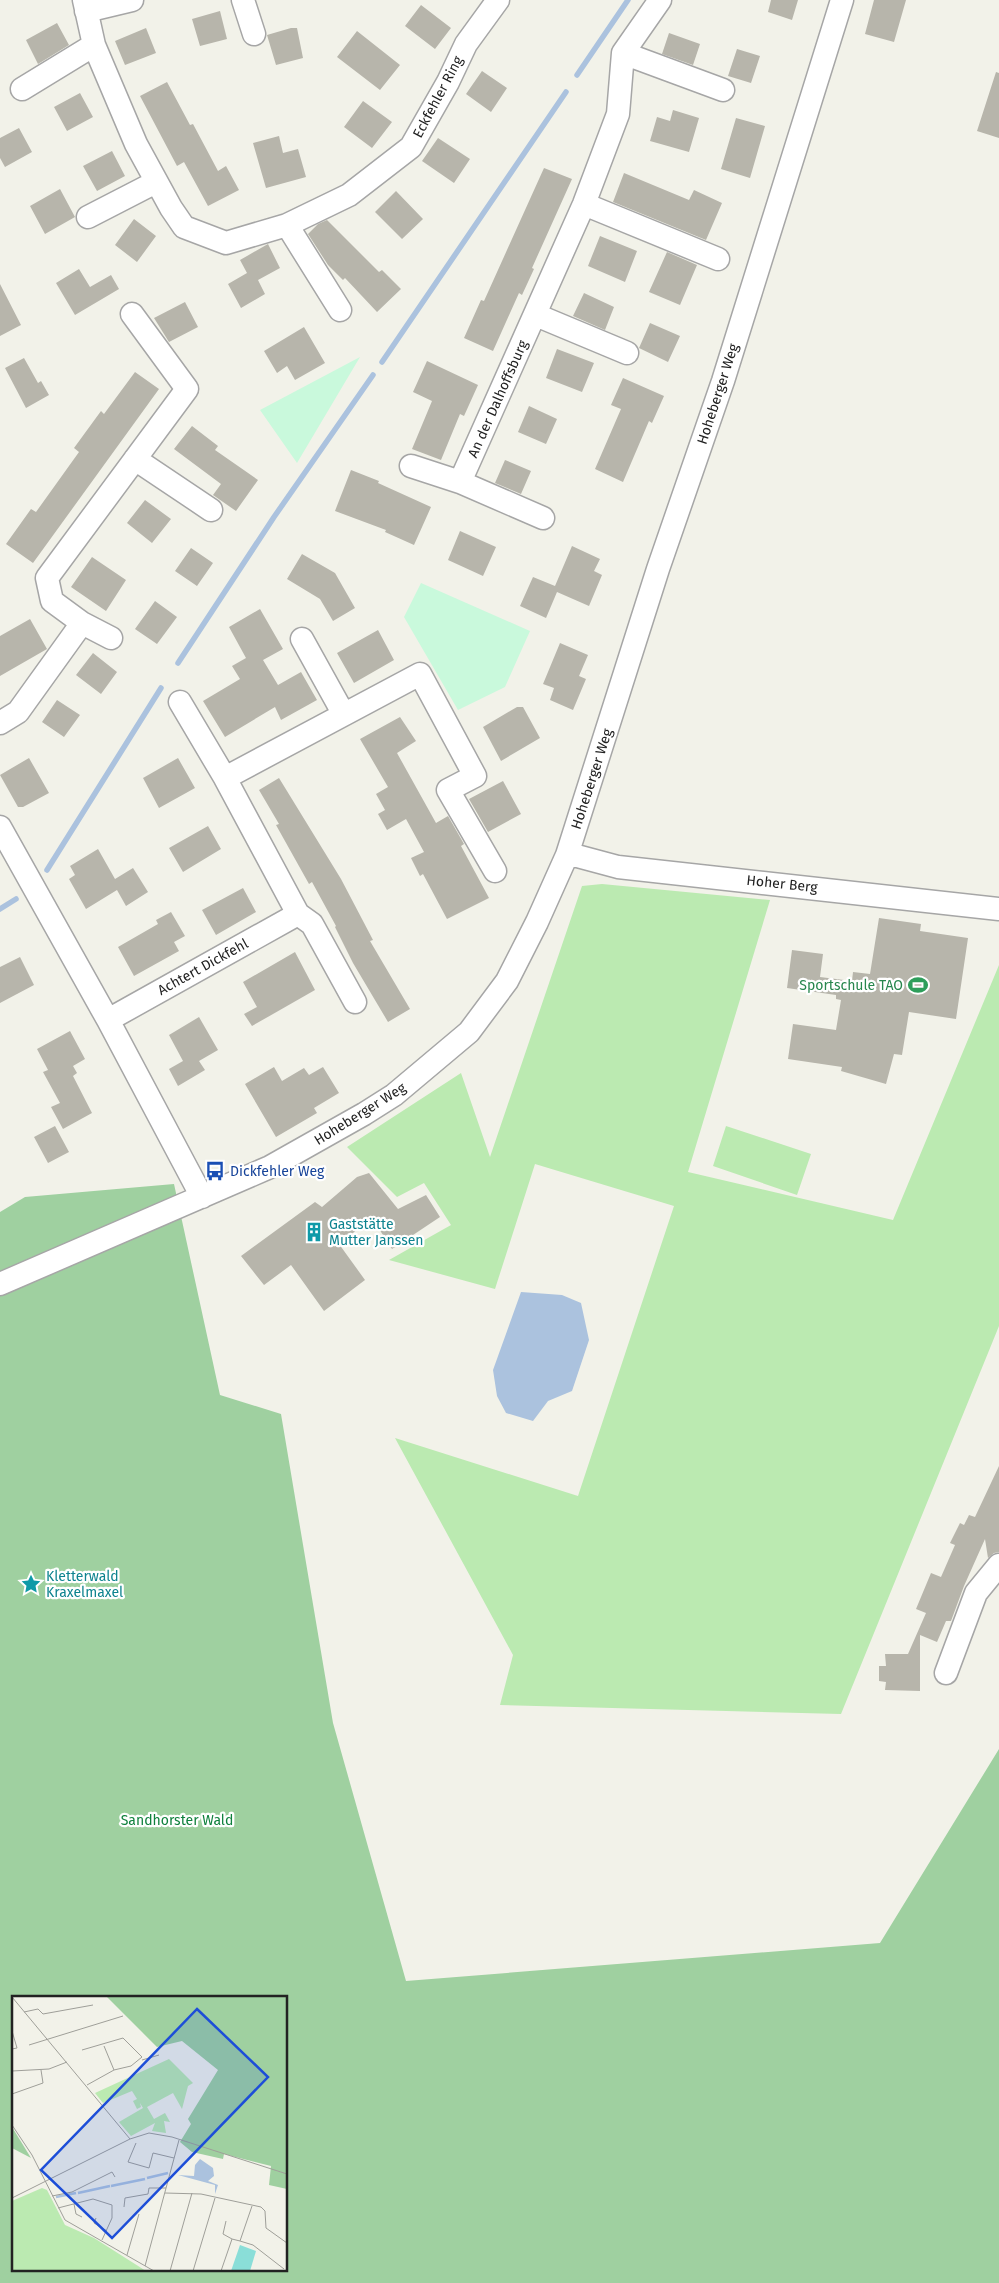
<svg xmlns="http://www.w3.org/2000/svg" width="999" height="2283" font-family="'Fira Sans',sans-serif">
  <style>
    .grass { fill: #bbeab1 }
    .forest { fill: #9fd0a0; fill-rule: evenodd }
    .park { fill: #c9f9dc }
    .water { fill: #abc2de }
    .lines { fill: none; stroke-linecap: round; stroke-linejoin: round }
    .stream { stroke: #abc2de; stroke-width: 5.5 }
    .building { fill: #b7b5ab }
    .minor-casing { stroke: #a6a6a6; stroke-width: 25 }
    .minor { stroke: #fff; stroke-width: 22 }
    .labels { text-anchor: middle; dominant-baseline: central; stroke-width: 4.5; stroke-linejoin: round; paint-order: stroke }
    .street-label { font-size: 14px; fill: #222; stroke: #fff }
    .leisure-label { font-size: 14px; fill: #27864d; stroke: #fff; text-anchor: end }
    .transit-label { font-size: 14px; fill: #164399; stroke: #fff; text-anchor: start }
    .culture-label { font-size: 14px; fill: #0d838f; stroke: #fff; text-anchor: start }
    .park-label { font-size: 14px; fill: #0f813d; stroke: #fff }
    .inset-river { fill: none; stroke: #abc2de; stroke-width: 2.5 }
    .inset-road { fill: none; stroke: #9f9f99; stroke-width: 1 }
    .view { fill: #1d4ed8; fill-opacity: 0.15; stroke: #1d4ed8; stroke-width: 2.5 }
    .inset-edge { fill: none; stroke: #222; stroke-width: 2.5 }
  </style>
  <rect width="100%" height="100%" fill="#f2f2e9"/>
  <path class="grass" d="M 602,884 L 770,900 L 688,1172 L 893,1220 L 999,965 L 999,1326 L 841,1714 L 500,1705 L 513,1655 L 395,1438 L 578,1496 L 674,1206 L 535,1164 L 495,1289 L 389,1260 L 451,1225 L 424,1183 L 397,1197 L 347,1147 L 461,1073 L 490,1157 L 582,886 Z
    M 726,1126 L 811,1154 L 797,1195 L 713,1166 Z"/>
  <path class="forest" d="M 174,1184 L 220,1395 L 281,1414 L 333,1723 L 406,1981 L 880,1943 L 999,1749 L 999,2283 L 0,2283 L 0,1212 L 25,1197 ZM 14,1997 L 286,1997 L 286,2269 L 14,2269 Z"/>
  <path class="park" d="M 360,357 L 297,463 L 260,410 Z
    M 421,583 L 530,631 L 505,687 L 458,710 L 404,617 Z"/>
  <path class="water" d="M 521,1292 L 562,1295 L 581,1303 L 589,1340 L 572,1391 L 548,1401 L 533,1421 L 506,1413 L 497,1396 L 493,1370 Z"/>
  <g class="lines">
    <path class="stream" d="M 577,75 L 628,0
      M 382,362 L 566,92
      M 178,663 L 274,517 L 373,375
      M 47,870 L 161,688
      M 0,909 L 16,899"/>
  </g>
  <path class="building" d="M 771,0 L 798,0 L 792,20 L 768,12 Z
    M 874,0 L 906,0 L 894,42 L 865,34 Z
    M 421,5 L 451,28 L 435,49 L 405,26 Z
    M 220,11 L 227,39 L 200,46 L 192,19 Z
    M 57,23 L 69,45 L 38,64 L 26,40 Z
    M 146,28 L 156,53 L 125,65 L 115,41 Z
    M 291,28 L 297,28 L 303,58 L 276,65 L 267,35 Z
    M 357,31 L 400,65 L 380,90 L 337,57 Z
    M 669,33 L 700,44 L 693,65 L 662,54 Z
    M 737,49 L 760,56 L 751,83 L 728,76 Z
    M 482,71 L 507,88 L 491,112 L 466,94 Z
    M 996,72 L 999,73 L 999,138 L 977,131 Z
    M 167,82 L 190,125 L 193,124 L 218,171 L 226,166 L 239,190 L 208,206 L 184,162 L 177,166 L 140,96 Z
    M 80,93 L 93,117 L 67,131 L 54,107 Z
    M 363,101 L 392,122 L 372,148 L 344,127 Z
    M 673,110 L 699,118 L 689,152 L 650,141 L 657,117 L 670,121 Z
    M 736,118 L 765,126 L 750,178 L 721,169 Z
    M 19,128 L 32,152 L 5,167 L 0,158 L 0,138 Z
    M 279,136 L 283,153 L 298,149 L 306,177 L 266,188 L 253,143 Z
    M 438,138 L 470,159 L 454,183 L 422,161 Z
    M 112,151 L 125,176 L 97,191 L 83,166 Z
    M 544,168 L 572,179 L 532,268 L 534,269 L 522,295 L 519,293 L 493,351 L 464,338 L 481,300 L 484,301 Z
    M 624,173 L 689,200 L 694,190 L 722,203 L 706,240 L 613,202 Z
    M 60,189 L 75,217 L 45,234 L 30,206 Z
    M 396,191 L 423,219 L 402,239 L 375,212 Z
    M 134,219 L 156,236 L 137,262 L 115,245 Z
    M 327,220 L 379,272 L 382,270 L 401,289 L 377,312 L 345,278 L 343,280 L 328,265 L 308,234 L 318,224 Z
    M 600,236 L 637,251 L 625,282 L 588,266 Z
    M 268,244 L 280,268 L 258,280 L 265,294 L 241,308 L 228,284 L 247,273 L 240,260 Z
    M 667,252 L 697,265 L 680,305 L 649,292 Z
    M 79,269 L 90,287 L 111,275 L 119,289 L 75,315 L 56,283 Z
    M 0,284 L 21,325 L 0,336 Z
    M 584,293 L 614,307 L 605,330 L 573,316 Z
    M 185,302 L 198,327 L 169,342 L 154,318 Z
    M 650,323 L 680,336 L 668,362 L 639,348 Z
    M 304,327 L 325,363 L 295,380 L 287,366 L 277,373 L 264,351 Z
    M 557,349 L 594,363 L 582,392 L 546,378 Z
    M 24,358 L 38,383 L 41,381 L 49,395 L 26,408 L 5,368 Z
    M 427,361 L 478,385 L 464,416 L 460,414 L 441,460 L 412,449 L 432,401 L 413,392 Z
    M 135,372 L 159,389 L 33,563 L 6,544 L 31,509 L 36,512 L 79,452 L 74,448 L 101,411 L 104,414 Z
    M 623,378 L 664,396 L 652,423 L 649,421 L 623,482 L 595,469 L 621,409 L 611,405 Z
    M 529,406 L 557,419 L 546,444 L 518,432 Z
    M 192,426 L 218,446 L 215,450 L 258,480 L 236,511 L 213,495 L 221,484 L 174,449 Z
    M 505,460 L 531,471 L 521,494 L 495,483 Z
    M 351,470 L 379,481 L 378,483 L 431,507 L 414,545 L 385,532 L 386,530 L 335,511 Z
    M 145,500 L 171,519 L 152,543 L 127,523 Z
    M 460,531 L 496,547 L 483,576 L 448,560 Z
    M 572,546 L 600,559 L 594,571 L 602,575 L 589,606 L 557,592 L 546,618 L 520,606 L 533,577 L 555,586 Z
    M 191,548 L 213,563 L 197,586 L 175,571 Z
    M 302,554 L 335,573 L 355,608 L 333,621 L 320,599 L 287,579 Z
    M 92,557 L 126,580 L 106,611 L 71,587 Z
    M 155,601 L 177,617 L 157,644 L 135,629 Z
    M 260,609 L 283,649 L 263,660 L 278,685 L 301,672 L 317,700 L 281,720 L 275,707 L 225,737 L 203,701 L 240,679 L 232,666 L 246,658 L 229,627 Z
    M 30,619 L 47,649 L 0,676 L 0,636 Z
    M 378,630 L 394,660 L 354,683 L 337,653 Z
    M 560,643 L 588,655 L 579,676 L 586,679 L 573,710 L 550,700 L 554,688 L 543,684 Z
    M 93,653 L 117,672 L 101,694 L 76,675 Z
    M 57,700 L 80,715 L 64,737 L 42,722 Z
    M 517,707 L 523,707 L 540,738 L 501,761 L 483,727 Z
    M 400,717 L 416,741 L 397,753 L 436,823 L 448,816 L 464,844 L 461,846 L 489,898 L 447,919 L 423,874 L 420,876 L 411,858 L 424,852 L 406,819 L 387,830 L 378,814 L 385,810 L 376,794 L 388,787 L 360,739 Z
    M 29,758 L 49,793 L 23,807 L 18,807 L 0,775 Z
    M 178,758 L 195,788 L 159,808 L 143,778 Z
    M 279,778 L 341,879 L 373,940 L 370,941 L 410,1009 L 388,1022 L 353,963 L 335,927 L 336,926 L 312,882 L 309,884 L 276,825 L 279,824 L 259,790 Z
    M 503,781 L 521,814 L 488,832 L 469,799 Z
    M 208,826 L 221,849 L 183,872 L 169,848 Z
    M 98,849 L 115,879 L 133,868 L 148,892 L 126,906 L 117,890 L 86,909 L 69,879 L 75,875 L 70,866 Z
    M 243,888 L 256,912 L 216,935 L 202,910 Z
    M 171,912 L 185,936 L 174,942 L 179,951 L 134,976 L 118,947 L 158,924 L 156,920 Z
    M 879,918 L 921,924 L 920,931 L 968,938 L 956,1019 L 909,1012 L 902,1055 L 894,1054 L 886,1084 L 841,1071 L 842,1067 L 788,1059 L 793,1024 L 836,1030 L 841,1000 L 836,999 L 836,995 L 787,988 L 792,950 L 823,954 L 820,977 L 852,981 L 853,972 L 870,974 Z
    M 295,952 L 315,990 L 252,1026 L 244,1014 L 257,1007 L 243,982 Z
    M 20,957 L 34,985 L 0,1003 L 0,967 Z
    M 199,1017 L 218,1050 L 199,1061 L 205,1070 L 178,1086 L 169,1069 L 183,1061 L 169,1035 Z
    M 70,1031 L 85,1059 L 73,1066 L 77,1073 L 73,1076 L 92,1113 L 63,1129 L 51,1107 L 60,1103 L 43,1072 L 48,1070 L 37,1049 Z
    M 274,1067 L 282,1081 L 304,1068 L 309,1075 L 323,1067 L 339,1093 L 314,1108 L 317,1113 L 276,1137 L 245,1084 Z
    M 55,1126 L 69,1152 L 48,1163 L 34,1137 Z
    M 369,1173 L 398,1209 L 426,1195 L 440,1217 L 392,1249 L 372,1218 L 339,1244 L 365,1280 L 324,1311 L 291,1265 L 264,1285 L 241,1256 L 315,1202 L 322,1207 L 357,1177 Z
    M 999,1466 L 999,1552 L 994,1553 L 988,1558 L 985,1539 L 964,1586 L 951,1621 L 946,1621 L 937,1642 L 920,1635 L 920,1691 L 885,1690 L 886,1682 L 879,1681 L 879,1666 L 886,1666 L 885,1654 L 908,1654 L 926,1613 L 916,1609 L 931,1573 L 941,1577 L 955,1545 L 950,1543 L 960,1523 L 964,1525 L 969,1515 L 975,1517 Z"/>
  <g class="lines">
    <defs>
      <path id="minor" d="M 84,0 L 94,45 L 136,144 L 171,208 L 184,227 L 226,243 L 287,225 L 349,195 L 411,147 L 448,82 L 466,44 L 498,0
        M 243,0 L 254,34
        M 86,11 L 132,0
        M 623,53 L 723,90
        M 22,89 L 94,45
        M 584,204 L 718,259
        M 88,217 L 156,182
        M 287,225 L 340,310
        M 536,315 L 627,353
        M 135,459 L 211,510
        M 411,466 L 460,482 L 584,204 L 618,114 L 623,53 L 660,0
        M 460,482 L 543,518
        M 82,623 L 111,638
        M 302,639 L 343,713
        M 180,702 L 225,778
        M 0,723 L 18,712 L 82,623 L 52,601 L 47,578 L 187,389 L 132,314
        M 0,827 L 108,1020 L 202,1197
        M 567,855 L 577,856 L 618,867 L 999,909
        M 298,914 L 312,924 L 355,1002
        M 108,1020 L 298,914 L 225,778 L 420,674 L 475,776 L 448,790 L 495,871
        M 0,1284 L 270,1167 L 364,1114 L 394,1095 L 469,1032 L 507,981 L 537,922 L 567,855 L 658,569 L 723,381 L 842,0
        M 946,1673 L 976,1593 L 999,1565"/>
    </defs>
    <use href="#minor" class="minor-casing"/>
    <use href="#minor" class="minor"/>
  </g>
  <defs>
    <symbol id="stadium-bare" viewBox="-9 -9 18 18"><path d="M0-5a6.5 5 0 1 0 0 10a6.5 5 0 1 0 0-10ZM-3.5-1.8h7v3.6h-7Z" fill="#2e9e5b" stroke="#fff" stroke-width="2.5" paint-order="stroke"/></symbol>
    <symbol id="bus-bare" viewBox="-9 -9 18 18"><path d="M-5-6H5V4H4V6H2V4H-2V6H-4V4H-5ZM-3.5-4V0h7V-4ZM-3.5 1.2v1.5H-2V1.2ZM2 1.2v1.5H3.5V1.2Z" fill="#1a4fb4" stroke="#fff" stroke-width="2.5" paint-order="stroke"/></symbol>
    <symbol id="building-bare" viewBox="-9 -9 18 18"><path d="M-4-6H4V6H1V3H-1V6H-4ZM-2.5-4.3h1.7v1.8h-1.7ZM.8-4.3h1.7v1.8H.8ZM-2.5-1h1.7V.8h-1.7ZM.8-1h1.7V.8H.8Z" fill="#0f9aa8" stroke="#fff" stroke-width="2.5" paint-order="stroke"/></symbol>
    <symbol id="sight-bare" viewBox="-9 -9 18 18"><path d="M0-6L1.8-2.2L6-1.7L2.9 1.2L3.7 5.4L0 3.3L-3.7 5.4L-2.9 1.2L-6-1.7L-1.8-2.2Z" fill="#0f9aa8" stroke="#fff" stroke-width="2.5" paint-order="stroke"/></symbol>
  </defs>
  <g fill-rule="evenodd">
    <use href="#stadium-bare" x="904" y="971" width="28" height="28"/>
    <use href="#bus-bare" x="201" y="1157" width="28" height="28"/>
    <use href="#building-bare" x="300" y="1218" width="28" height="28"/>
    <use href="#sight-bare" x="17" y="1570" width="28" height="28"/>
  </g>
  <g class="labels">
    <g class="street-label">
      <text transform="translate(438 97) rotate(-62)">Eckfehler Ring</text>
      <text transform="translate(718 394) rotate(-72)">Hoheberger Weg</text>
      <text transform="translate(498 399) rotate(-66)">An der Dalhoffsburg</text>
      <text transform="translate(592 779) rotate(-72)">Hoheberger Weg</text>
      <text transform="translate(782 884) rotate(6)">Hoher Berg</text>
      <text transform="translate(203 967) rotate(-29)">Achtert Dickfehl</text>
      <text transform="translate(360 1114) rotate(-32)">Hoheberger Weg</text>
    </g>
    <g class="leisure-label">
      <text x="903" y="985">Sportschule TAO</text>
    </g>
    <g class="transit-label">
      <text x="230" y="1171">Dickfehler Weg</text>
    </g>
    <g class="culture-label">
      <text x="329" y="1224">Gaststätte<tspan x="329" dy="16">Mutter Janssen</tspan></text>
      <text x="46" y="1576">Kletterwald<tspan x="46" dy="16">Kraxelmaxel</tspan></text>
    </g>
    <g class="park-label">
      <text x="177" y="1820">Sandhorster Wald</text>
    </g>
  </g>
  <g transform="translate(12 1996)">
    <rect width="275" height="275" fill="#f2f2e9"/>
    <path d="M 157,63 L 181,87 L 176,90 L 170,113 L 161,97 L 135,111 L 142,123 L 153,117 L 158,126 L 152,125 L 154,137 L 140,135 L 143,127 L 119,140 L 107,126 L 131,112 L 128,107 L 129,111 L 125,113 L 121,105 L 125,103 L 120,95 L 91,107 L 83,97 ZM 30,192 L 35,194 L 53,229 L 82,242 L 134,275 L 0,275 L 0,205 Z" fill="#bbeab1"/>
    <path d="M 94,0 L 275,0 L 275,193 L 257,189 L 259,170 L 212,158 L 211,163 L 180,156 L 168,146 L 179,128 L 176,123 L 206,74 L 170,45 L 145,51 ZM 0,131 L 19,162 L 0,152 Z" fill="#9fd0a0"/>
    <path d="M 228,249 L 244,255 L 238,275 L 219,275 Z" fill="#8aded8"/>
    <path d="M 188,163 L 201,172 L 202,180 L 196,185 L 206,189 L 203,198 L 203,189 L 166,179 L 182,180 L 183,169 Z" fill="#abc2de"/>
    <path class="inset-river" d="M 135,182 L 156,177M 99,190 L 133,183M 66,197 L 98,190M 44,201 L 64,197"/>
    <path class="inset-road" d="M 0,1 L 118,143M 12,16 L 26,13 L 31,18 L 81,9M 0,35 L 5,52 L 0,53M 17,49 L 111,20M 92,50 L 102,74M 70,54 L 111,42 L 130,61 L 119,70 L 102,74 L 75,89M 130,64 L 147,59M 0,75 L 37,73 L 55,66M 0,98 L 31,87 L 29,74M 0,129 L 20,159 L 53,224 L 142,275M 124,147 L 116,166 L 137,172 L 141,157 L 162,162M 153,197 L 189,198 L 249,211 L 253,215 L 254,232 L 275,247M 40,200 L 60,196 L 100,176 L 103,181M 0,202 L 118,143 L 137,137 L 160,141 L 275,178M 62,208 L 64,218 L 70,221M 112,211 L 113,202 L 136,198 L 137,192 L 154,192M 46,212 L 81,203 L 100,209 L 100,222 L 90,244M 84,222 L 82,227 L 95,235M 214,225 L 211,238 L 220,243M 228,245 L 241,249 L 272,273M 115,259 L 127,218M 133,270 L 167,144M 158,275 L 180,197M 181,275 L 203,202M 209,275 L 220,243 L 228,245 L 240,210"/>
    <path class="view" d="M 185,13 L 256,81 L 100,242 L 29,174 Z"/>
    <rect width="275" height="275" class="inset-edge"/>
  </g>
</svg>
